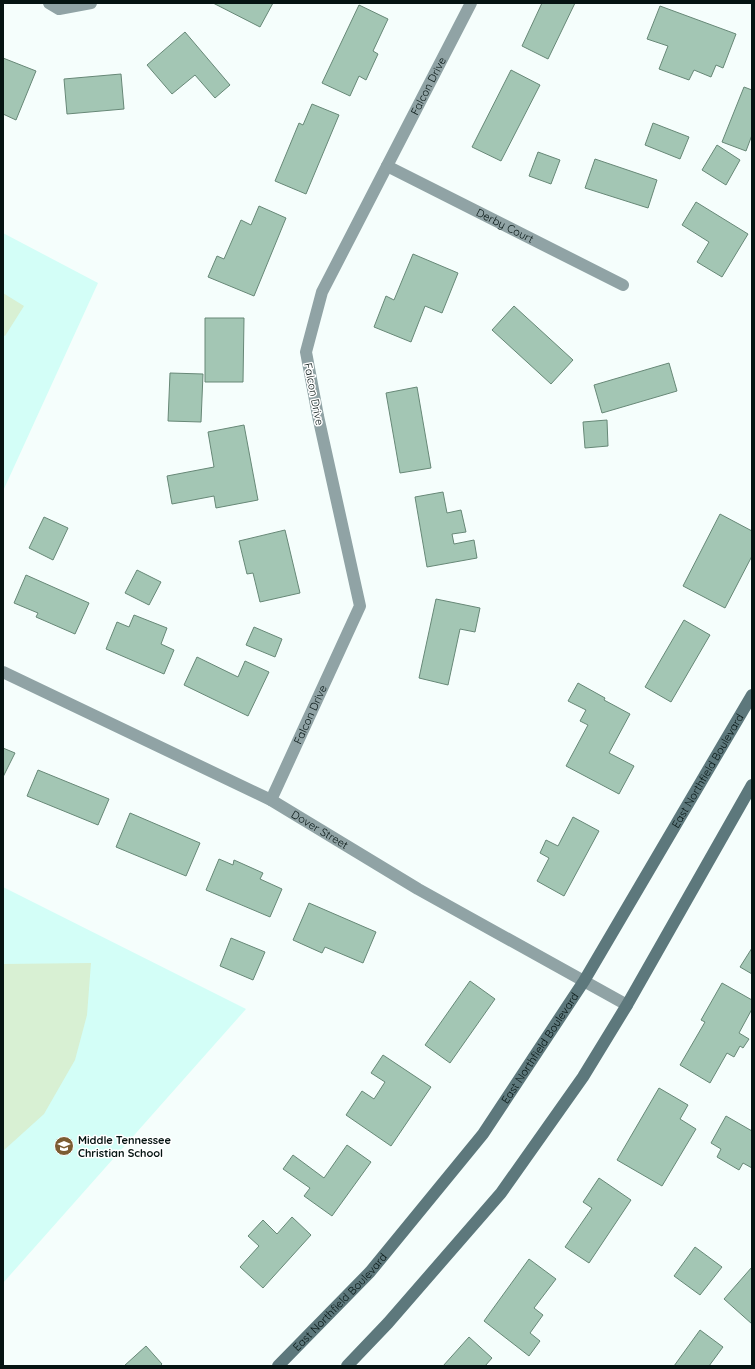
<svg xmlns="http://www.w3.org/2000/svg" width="755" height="1369" font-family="Quicksand,sans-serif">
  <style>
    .built { fill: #d3fef7 }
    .green { fill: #d8f0d3 }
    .building { fill: #a3c6b4; stroke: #678877 }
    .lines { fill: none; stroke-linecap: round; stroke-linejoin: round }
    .street { stroke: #90a3a5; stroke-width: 12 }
    .secondary { stroke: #5d787c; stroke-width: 12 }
    .labels { text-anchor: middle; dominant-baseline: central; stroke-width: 3; stroke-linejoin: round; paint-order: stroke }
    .street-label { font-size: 11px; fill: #051412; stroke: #fff }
    .poi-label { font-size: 11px; font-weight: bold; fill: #051412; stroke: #fff; text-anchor: start }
  </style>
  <rect width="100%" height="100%" fill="#f5fefc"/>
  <path class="built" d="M 3,233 L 98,283 L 3,491 Z
    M 3,887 L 246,1009 L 3,1283 Z"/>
  <path class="green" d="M 3,293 L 24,306 L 5,336 L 3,335 Z
    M 91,963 L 87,1015 L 75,1060 L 44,1114 L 3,1151 L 3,964 Z"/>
  <path class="building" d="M 213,3 L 273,3 L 260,27 Z
    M 542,3 L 575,3 L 548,59 L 522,46 Z
    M 359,5 L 388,19 L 373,51 L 378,54 L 366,80 L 359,76 L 350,96 L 322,83 Z
    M 660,6 L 736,34 L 723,68 L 716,65 L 711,77 L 694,70 L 689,80 L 659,69 L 668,46 L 647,39 Z
    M 185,32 L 230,85 L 215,98 L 195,75 L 172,94 L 147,65 Z
    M 3,58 L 36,71 L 16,120 L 3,114 Z
    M 511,70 L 540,85 L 501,161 L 472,147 Z
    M 121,74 L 124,109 L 67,114 L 64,79 Z
    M 744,87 L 752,90 L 752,135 L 746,151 L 722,142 Z
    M 312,104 L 339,115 L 306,194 L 275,181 L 299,123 L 303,125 Z
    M 653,123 L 689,137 L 680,159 L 645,145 Z
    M 717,145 L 740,160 L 726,185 L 702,170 Z
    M 538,152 L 560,160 L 551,184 L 529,176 Z
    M 595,159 L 657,180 L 648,208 L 585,188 Z
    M 696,202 L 748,234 L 722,277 L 697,262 L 709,242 L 682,225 Z
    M 259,206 L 286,218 L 254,296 L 208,277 L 217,256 L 224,259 L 241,220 L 251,225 Z
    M 413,254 L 458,273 L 442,313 L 425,306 L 411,342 L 374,327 L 386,296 L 394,300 Z
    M 514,306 L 573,360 L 551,384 L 492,330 Z
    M 205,318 L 244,318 L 243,382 L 205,382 Z
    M 669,363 L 677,391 L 602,413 L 594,385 Z
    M 170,373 L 203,374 L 201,422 L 168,421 Z
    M 417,387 L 431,468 L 400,473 L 386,393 Z
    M 607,420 L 608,446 L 585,448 L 583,422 Z
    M 244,425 L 258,500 L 216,508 L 214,496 L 172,504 L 167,476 L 214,467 L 208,432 Z
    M 443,492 L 447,513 L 461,510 L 466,532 L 452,534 L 454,544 L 474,540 L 477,558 L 427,567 L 415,497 Z
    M 720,514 L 752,531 L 752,556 L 725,608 L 683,586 Z
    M 44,517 L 68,528 L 53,560 L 29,548 Z
    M 285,530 L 300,593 L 260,602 L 253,573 L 247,574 L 239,541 Z
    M 137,570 L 161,582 L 149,605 L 125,593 Z
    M 26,575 L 89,603 L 75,634 L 36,617 L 38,613 L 14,603 Z
    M 436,599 L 480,608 L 475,632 L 460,629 L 448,685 L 419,678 Z
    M 134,615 L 167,628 L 161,644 L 174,650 L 164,674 L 106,649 L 117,622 L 129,627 Z
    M 684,620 L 710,635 L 671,702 L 645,687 Z
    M 254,627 L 282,639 L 275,657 L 246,645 Z
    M 197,657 L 238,677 L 245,661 L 269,672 L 248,716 L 184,685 Z
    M 578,683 L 605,698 L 604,700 L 630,714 L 609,753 L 634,766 L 619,794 L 566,766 L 588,725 L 580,721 L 586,710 L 568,701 Z
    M 3,748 L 15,753 L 3,777 Z
    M 38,770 L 109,799 L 98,825 L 27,796 Z
    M 130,813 L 200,843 L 186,876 L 116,847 Z
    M 573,817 L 599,831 L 564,896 L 537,881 L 549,858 L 540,853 L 546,840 L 558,846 Z
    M 219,859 L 233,865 L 234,860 L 263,873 L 260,879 L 282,889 L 270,917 L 206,890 Z
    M 309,903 L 376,932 L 363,963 L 325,947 L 322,953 L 293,940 Z
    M 231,938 L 265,952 L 253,980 L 220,966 Z
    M 752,948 L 752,974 L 740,967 Z
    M 470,981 L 495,999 L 450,1063 L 425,1045 Z
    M 722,983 L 752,1000 L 752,1009 L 739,1033 L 749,1039 L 743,1048 L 740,1046 L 734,1057 L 727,1053 L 710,1083 L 680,1065 L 705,1022 L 701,1020 Z
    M 383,1055 L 431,1087 L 391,1146 L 346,1115 L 362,1091 L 374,1099 L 385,1082 L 371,1073 Z
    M 659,1088 L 688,1105 L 680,1119 L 696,1129 L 662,1186 L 617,1160 Z
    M 726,1116 L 752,1131 L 752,1168 L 743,1163 L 739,1170 L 717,1157 L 721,1149 L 711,1143 Z
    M 347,1145 L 371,1162 L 332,1216 L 304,1196 L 310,1188 L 283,1169 L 293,1155 L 324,1178 Z
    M 599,1178 L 631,1200 L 589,1263 L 565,1247 L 592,1208 L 583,1202 Z
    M 292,1217 L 311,1235 L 263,1288 L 240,1267 L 259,1246 L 248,1236 L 263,1220 L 277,1234 Z
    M 695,1247 L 722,1267 L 700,1295 L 674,1276 Z
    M 529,1259 L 556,1279 L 534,1308 L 543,1315 L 530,1333 L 540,1341 L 529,1356 L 484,1321 Z
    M 752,1267 L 752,1324 L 724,1299 Z
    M 700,1330 L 723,1347 L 709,1366 L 674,1366 Z
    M 469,1337 L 492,1358 L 485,1366 L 443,1366 Z
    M 146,1346 L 162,1364 L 160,1366 L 124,1366 Z"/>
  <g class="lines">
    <g class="street">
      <path d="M 49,3 L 59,9 L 91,3"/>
      <path id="s1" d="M 387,166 L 623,285"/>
      <path id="s2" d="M 3,672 L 271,800 L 418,889 L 627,1005"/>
      <path id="s3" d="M 271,800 L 360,606 L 318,416 L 306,352 L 322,292 L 471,3"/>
    </g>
    <g class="secondary">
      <path id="s4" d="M 278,1366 L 370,1272 L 483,1134 L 584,981 L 752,695"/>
      <path d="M 347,1366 L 388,1323 L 501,1193 L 583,1077 L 627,1005 L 752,785"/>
    </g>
  </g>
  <defs>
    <symbol id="school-disc" viewBox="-11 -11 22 22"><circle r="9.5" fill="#7c5c32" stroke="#fff"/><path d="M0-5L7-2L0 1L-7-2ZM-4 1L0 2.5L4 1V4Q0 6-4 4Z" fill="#fff"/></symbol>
  </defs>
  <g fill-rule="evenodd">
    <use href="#school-disc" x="53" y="1135" width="22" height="22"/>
  </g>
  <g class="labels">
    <g class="street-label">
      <text stroke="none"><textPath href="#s3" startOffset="767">Falcon Drive</textPath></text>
      <text stroke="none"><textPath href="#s1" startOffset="132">Derby Court</textPath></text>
      <text transform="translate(314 394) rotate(79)">Falcon Drive</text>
      <text stroke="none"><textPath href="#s3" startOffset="94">Falcon Drive</textPath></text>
      <text stroke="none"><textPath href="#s4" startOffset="737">East Northfield Boulevard</textPath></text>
      <text stroke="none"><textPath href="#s2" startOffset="354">Dover Street</textPath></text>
      <text stroke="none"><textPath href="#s4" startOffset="413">East Northfield Boulevard</textPath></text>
      <text stroke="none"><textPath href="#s4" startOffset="89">East Northfield Boulevard</textPath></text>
    </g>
    <g class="poi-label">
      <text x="78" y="1140">Middle Tennessee<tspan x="78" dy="13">Christian School</tspan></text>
    </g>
  </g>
  <rect width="755" height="1369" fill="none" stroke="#051412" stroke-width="8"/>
</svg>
